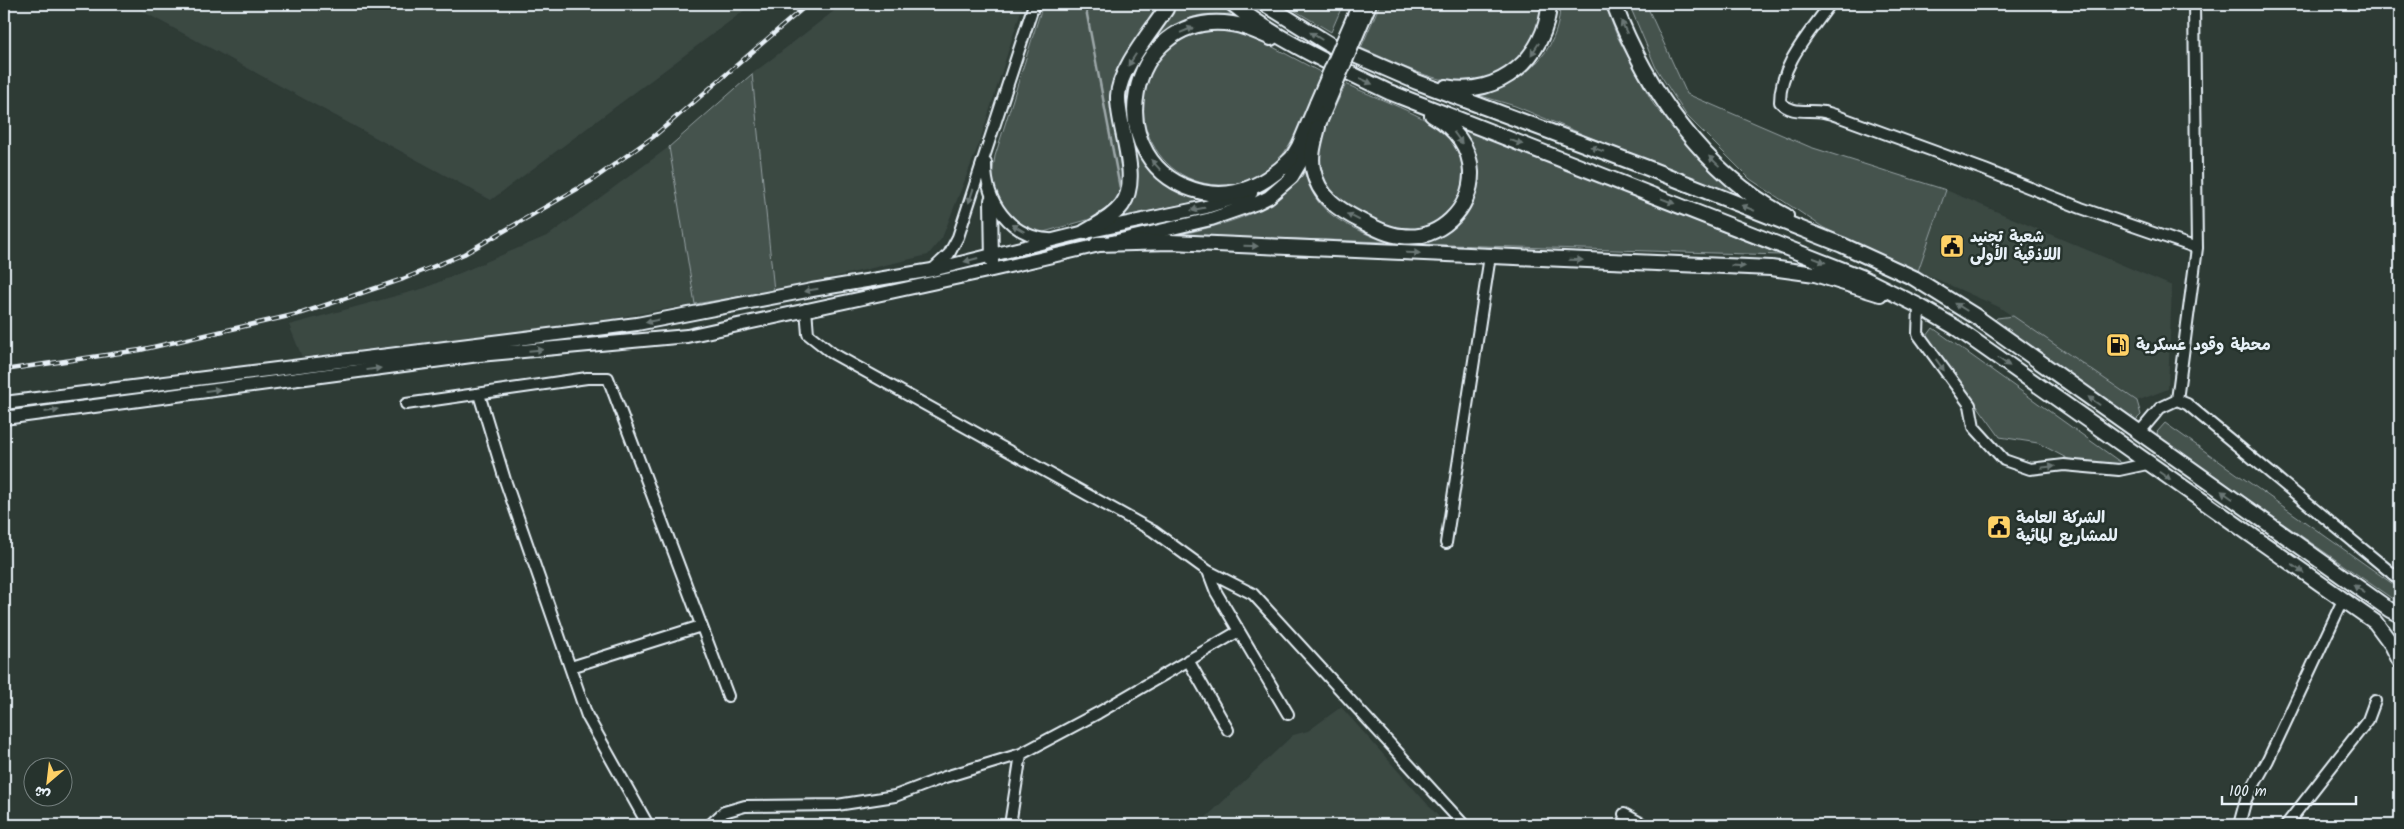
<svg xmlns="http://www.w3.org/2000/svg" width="2404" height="829" font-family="Kalam,'Playpen Sans Arabic',sans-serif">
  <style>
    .built { fill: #3b4843 }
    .green { fill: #45524e; stroke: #96a2a3 }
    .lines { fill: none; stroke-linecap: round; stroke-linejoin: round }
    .stream { stroke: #9da8a9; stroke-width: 2.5 }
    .minor-casing { stroke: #e8f1f8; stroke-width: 14 }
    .major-casing { stroke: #e8f1f8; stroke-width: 16 }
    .highway-casing { stroke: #e8f1f8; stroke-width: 18 }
    .minor { stroke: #26332d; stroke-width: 10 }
    .major { stroke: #26332d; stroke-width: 12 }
    .highway { stroke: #26332d; stroke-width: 14 }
    .rail-casing { stroke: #e8f1f8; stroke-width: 4.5 }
    .rail { stroke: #26332d; stroke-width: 2.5; stroke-dasharray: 8; stroke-linecap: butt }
    .major-bridge-casing { stroke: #e8f1f8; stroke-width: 16; stroke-linecap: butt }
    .major-bridge { stroke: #26332d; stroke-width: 12 }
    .oneway { fill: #6a7674 }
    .labels { text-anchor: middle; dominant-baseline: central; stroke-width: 5; stroke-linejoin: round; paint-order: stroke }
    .poi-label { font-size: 16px; font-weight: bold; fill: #e8f1f8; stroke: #26332d; text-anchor: start }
  </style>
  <rect width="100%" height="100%" fill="#2e3b35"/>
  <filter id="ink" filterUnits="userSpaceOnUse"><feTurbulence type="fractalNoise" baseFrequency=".02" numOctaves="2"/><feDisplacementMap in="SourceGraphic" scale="10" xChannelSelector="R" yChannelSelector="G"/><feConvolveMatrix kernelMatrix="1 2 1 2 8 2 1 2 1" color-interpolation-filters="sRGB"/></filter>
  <g filter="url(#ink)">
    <path class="built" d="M 129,4 L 753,4 L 491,200 Z
      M 843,4 L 1023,4 L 979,144 L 942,238 L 928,255 L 774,291 L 752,74 Z
      M 669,147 L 695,304 L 580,324 L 302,357 L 289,325 L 425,288 L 549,235 Z
      M 1946,190 L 2172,286 L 2168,389 L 2137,401 L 1999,307 L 1918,271 Z
      M 1341,707 L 1446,825 L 1198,825 L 1293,735 L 1308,731 Z"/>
    <path class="green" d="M 1043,4 L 1160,4 L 1123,62 L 1110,94 L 1122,176 L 1118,200 L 1098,217 L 1040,233 L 1015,222 L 999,203 L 991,182 L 995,156 Z
      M 1174,4 L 1219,4 L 1231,14 C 1220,15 1207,13 1197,16 C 1162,25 1132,61 1129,96 C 1128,103 1130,112 1131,119 C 1132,134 1135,150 1145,162 C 1160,181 1182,193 1205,200 L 1117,218 L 1130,204 L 1137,185 L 1122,93 L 1130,72 Z
      M 1284,4 L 1343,4 L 1331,32 Z
      M 1380,4 L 1544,4 C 1542,13 1541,25 1538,34 C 1525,67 1482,87 1448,81 C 1418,75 1389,60 1361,48 Z
      M 1560,4 L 1605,4 L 1617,36 L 1654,105 L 1729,186 L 1758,207 L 1515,106 L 1478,95 C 1522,83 1560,54 1560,4 Z
      M 1629,4 L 1646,4 L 1687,94 L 1810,147 L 1946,190 L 1918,271 L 1824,228 L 1750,179 L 1686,115 L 1656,68 Z
      M 1230,30 L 1254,37 L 1322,73 C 1309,101 1296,142 1275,164 C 1261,178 1240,185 1220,185 C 1142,184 1112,77 1182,40 C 1197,31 1213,31 1230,30 Z
      M 752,74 L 774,291 L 695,304 L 669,147 Z
      M 1346,84 C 1370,96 1431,117 1447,135 C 1459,147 1464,164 1462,181 C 1458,208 1434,233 1404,229 C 1388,227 1372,218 1359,210 C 1347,203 1334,196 1326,185 C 1321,177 1319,164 1319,155 C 1321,131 1336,106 1346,84 Z
      M 1459,126 L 1781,255 L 1417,244 C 1433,239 1445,233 1457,222 C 1463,217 1464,207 1467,201 C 1479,168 1482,154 1459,126 Z
      M 1306,171 C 1308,178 1310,186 1313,193 C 1325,219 1362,232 1386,242 L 1178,235 C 1226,224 1275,213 1306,171 Z
      M 2013,316 L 2137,401 L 2141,415 L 2136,420 L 1994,321 L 1997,318 Z
      M 1933,328 L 2123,464 L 2116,468 L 2070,460 L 2038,443 L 2000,437 L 1927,336 Z
      M 2165,423 L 2400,589 L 2400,604 L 2159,438 L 2157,432 Z"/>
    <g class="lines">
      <path class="stream" d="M 1085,4 L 1120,188"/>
      <defs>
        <path id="minor" d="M 1830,4 C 1810,33 1780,64 1780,102 C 1792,115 1808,109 1824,112 C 1830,113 1835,115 1840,117 L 1985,170 L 2081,208 L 2197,248
          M 986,163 C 985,201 1009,236 1049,239
          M 932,270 L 949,254 L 958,237 L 1034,4
          M 1919,306 L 1918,334 L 1970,405 L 1974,427 L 2004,460 L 2030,469 L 2064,465 L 2119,470 L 2147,464
          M 806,309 L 808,334 L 832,353 L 1153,531 L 1208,571 L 1253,594 L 1464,825
          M 479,394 L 505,480 L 587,716 L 648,825
          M 2177,400 L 2197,248 L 2194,4
          M 406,404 L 587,378 L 608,378 L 728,696
          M 2139,433 L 2160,408 L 2177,400 L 2187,404 L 2400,580
          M 1446,543 L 1490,256
          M 1208,571 L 1216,592 L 1288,714
          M 1188,660 L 1228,730
          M 571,667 L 701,626
          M 1624,814 L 1644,825
          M 710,825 L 724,812 L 745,806 L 837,805 L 895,796 L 945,777 L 1021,754 L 1098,713 L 1239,631
          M 1010,825 L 1021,754
          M 2239,825 L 2246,799 L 2268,760 L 2343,600
          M 2286,825 L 2368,720 L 2375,701"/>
        <path id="major" d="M 1285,168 L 1298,146 L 1316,103
          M 991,200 L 992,262
          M 4,403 L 637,324 L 812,290 L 932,270 L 1085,232 L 1206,207 L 1251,193
          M 4,418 L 479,355 L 687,336 L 992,270 L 1211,219 L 1257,203 L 1269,197 L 1292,177 L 1308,150 L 1327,106"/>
        <path id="highway" d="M 1233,4 C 1278,41 1337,67 1389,92 L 1861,277 L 1919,306 L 1955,327 L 2375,622 L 2392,645 L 2400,661
          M 1265,4 L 1329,44 L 1417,82 L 1645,167 L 1842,245 L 1914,278 L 1975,316 L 2390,610 L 2400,615
          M 1614,4 C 1646,88 1704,173 1786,216
          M 1271,38 C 1258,32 1246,26 1232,24 C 1125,8 1095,167 1202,192 C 1237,200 1267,183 1291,159
          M 1446,87 C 1499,98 1547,56 1549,4
          M 1318,127 C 1315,141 1310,154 1313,169 C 1318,197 1339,210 1363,222 C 1375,228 1388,235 1402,236 C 1439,241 1472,209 1471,172 C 1470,146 1453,127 1432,115
          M 1085,232 C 1098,224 1113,217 1122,205 C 1142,178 1117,127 1118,96 C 1119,69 1151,32 1166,9 L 1167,4
          M 1097,244 L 1171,242 L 1771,268 L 1815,274 L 1880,294"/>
      </defs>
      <use href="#minor" class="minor-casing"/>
      <use href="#major" class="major-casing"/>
      <use href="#highway" class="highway-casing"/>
      <use href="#minor" class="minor"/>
      <use href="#major" class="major"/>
      <use href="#highway" class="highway"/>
      <defs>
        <path id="rail" d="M 4,370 L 140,350 L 302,313 L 403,279 L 464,254 L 591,181 L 653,137 L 808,4"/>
      </defs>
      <use href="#rail" class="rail-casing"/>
      <use href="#rail" class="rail"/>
      <defs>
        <path id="major-bridge" d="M 1316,103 L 1359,4
          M 1327,106 L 1370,4"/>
      </defs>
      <use href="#major-bridge" class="major-bridge-casing"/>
      <use href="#major-bridge" class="major-bridge"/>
    </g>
    <defs><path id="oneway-solid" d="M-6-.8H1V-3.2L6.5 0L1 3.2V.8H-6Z" transform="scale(1.25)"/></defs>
    <g class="oneway">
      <use href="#oneway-solid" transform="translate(1624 27) rotate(-115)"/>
      <use href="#oneway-solid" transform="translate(1187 30) rotate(-22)"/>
      <use href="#oneway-solid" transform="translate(1316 36) rotate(-148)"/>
      <use href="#oneway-solid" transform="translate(1535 49) rotate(123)"/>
      <use href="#oneway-solid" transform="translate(1132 60) rotate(123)"/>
      <use href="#oneway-solid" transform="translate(1366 81) rotate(25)"/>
      <use href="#oneway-solid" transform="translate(1458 138) rotate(54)"/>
      <use href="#oneway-solid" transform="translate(1516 142) rotate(21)"/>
      <use href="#oneway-solid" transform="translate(1597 149) rotate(-160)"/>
      <use href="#oneway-solid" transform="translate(1714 161) rotate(-137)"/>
      <use href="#oneway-solid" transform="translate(1156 165) rotate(-132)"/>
      <use href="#oneway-solid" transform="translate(971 196) rotate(108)"/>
      <use href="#oneway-solid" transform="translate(1668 201) rotate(21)"/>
      <use href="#oneway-solid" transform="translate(1748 208) rotate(-158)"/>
      <use href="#oneway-solid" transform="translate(1198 209) rotate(168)"/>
      <use href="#oneway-solid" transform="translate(1353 217) rotate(-154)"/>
      <use href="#oneway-solid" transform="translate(1018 228) rotate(-150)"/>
      <use href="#oneway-solid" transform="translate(1251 246) rotate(2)"/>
      <use href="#oneway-solid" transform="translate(1413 253) rotate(2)"/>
      <use href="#oneway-solid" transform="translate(971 260) rotate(165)"/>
      <use href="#oneway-solid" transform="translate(1576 260) rotate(2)"/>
      <use href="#oneway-solid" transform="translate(1819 260) rotate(21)"/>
      <use href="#oneway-solid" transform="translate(1738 266) rotate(3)"/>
      <use href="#oneway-solid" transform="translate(811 290) rotate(170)"/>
      <use href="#oneway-solid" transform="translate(1961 307) rotate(-148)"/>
      <use href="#oneway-solid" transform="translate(652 321) rotate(169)"/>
      <use href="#oneway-solid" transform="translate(536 350) rotate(-5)"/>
      <use href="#oneway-solid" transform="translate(2004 362) rotate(35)"/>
      <use href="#oneway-solid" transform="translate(1940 365) rotate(54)"/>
      <use href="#oneway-solid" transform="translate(374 369) rotate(-7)"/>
      <use href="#oneway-solid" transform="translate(213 390) rotate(-7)"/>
      <use href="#oneway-solid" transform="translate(2094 401) rotate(-145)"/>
      <use href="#oneway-solid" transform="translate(52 411) rotate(-7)"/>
      <use href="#oneway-solid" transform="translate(2048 467) rotate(-6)"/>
      <use href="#oneway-solid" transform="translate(2165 476) rotate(35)"/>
      <use href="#oneway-solid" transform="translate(2227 495) rotate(-145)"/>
      <use href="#oneway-solid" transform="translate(2298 569) rotate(35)"/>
      <use href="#oneway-solid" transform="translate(2359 589) rotate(-145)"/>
    </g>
  </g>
  <defs>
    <symbol id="civic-square" viewBox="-11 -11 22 22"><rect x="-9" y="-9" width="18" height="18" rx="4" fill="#ffd166" stroke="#26332d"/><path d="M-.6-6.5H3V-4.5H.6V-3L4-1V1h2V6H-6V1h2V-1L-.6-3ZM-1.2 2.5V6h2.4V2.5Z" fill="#111"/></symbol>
    <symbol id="fuel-square" viewBox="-11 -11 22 22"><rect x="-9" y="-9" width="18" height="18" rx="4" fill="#ffd166" stroke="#26332d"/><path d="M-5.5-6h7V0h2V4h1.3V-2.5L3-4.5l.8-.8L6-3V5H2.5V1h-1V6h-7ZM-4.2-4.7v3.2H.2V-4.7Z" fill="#111"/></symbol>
  </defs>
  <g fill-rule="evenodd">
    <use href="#civic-square" x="1938" y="232" width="28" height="28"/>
    <use href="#fuel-square" x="2104" y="331" width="28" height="28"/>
    <use href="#civic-square" x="1985" y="513" width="28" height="28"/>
  </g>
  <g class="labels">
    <g class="poi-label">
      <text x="1970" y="237">شعبة تجنيد<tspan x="1970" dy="18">اللاذقية الأولى</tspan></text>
      <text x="2136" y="345">محطة وقود عسكرية</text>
      <text x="2016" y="518">الشركة العامة<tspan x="2016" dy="18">للمشاريع المائية</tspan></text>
    </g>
  </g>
  <rect width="2404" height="829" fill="none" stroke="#26332d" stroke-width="20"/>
  <rect x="10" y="10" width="2384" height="809" fill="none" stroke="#e8f1f8" stroke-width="2" filter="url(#ink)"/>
  <g transform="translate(48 782) rotate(208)"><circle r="24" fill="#26332d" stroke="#747f7e"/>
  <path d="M0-4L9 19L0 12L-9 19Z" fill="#ffd166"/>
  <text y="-8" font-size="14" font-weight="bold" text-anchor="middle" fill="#e8f1f8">ش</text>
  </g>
  <path d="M2222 796v8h134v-8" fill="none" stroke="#e8f1f8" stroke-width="2.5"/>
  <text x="2229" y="796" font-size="15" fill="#e8f1f8" stroke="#26332d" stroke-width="4" paint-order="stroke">100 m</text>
</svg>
